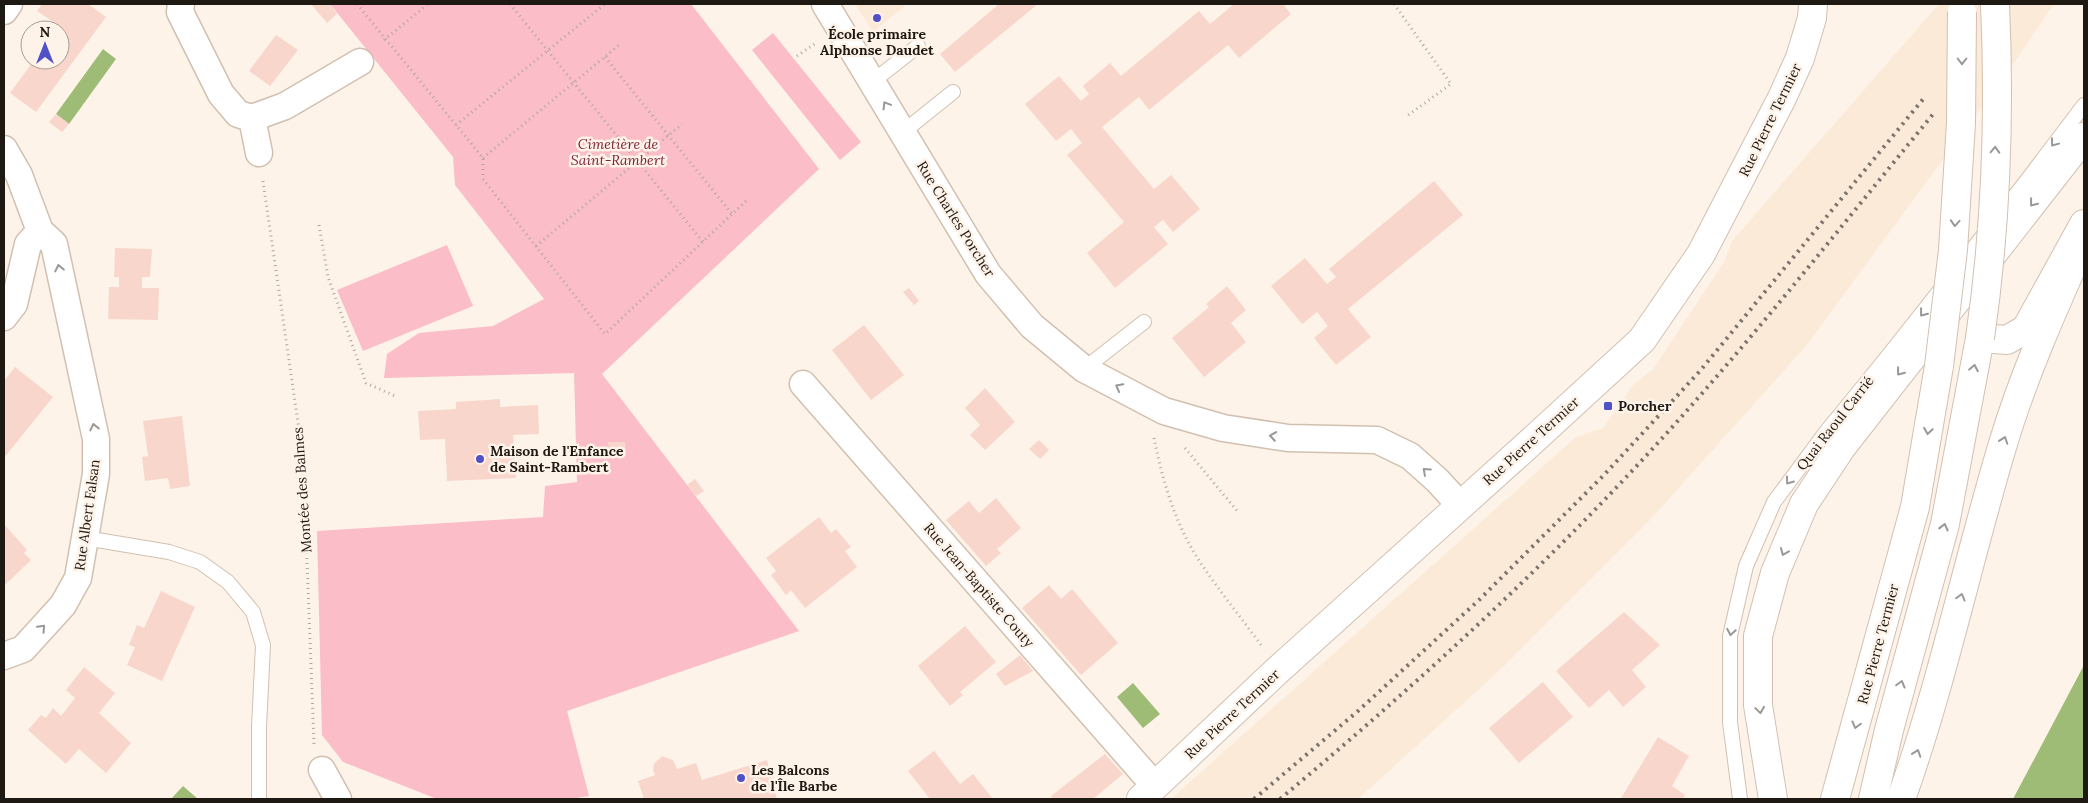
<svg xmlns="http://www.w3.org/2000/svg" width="2088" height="803" font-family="Lora,serif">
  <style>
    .built { fill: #fcead8 }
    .green { fill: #fbbdc8 }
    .water { fill: #9fbc76 }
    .building { fill: #f8d6cc }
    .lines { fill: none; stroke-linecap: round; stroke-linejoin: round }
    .lane-casing { stroke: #d1c0b0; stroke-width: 16 }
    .street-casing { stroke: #d1c0b0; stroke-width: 29 }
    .secondary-casing { stroke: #d1c0b0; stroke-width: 30 }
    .primary-casing { stroke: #d1c0b0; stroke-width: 30 }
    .path { stroke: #b0a79e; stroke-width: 3; stroke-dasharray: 1 4; stroke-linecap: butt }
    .lane { stroke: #fff; stroke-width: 14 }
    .street { stroke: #fff; stroke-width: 26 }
    .secondary { stroke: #fff; stroke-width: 28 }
    .primary { stroke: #fff; stroke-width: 28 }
    .rail { stroke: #7c746c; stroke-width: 4; stroke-dasharray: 2.5 5; stroke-linecap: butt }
    .secondary-bridge-casing { stroke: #d1c0b0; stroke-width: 30; stroke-linecap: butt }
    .secondary-bridge { stroke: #fff; stroke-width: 28 }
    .oneway { stroke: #9a9895 }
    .poi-dot { fill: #5050c7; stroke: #fef3e9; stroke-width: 2 }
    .labels { text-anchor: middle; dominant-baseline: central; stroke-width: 5; stroke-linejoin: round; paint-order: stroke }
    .poi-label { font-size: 14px; font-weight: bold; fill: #1f1913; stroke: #fef3e9; text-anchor: start }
    .street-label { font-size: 14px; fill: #1f1913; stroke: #fef3e9 }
    .park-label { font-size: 14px; font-style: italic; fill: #80223e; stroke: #fef3e9 }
  </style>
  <rect width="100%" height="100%" fill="#fef3e9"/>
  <path class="built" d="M 855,4 L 907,4 L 873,32 Z
    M 1939,4 L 2054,4 L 2013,64 L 1806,346 L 1649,521 L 1500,670 L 1358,799 L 1171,799 L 1576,437 L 1603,428 L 1633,385 L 1654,368 L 1724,262 L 1732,241 Z"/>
  <path class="green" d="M 330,4 L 691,4 L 819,169 L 602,374 L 799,631 L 567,711 L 589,796 L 570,799 L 437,799 L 343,762 L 322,735 L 317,531 L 543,517 L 545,486 L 577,482 L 574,373 L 384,378 L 387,354 L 419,333 L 493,326 L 544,299 L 455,185 L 453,157 Z
    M 773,33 L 861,142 L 840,160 L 752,50 Z
    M 447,245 L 473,306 L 363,351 L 337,290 Z"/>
  <path class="water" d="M 103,49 L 116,59 L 69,124 L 56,114 Z
    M 2084,665 L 2084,799 L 2013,799 Z
    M 1133,683 L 1160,714 L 1143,728 L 1117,697 Z
    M 183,786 L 198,799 L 171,799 Z"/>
  <path class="building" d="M 42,4 L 88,4 L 106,17 L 36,112 L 10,93 L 34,60 L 60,60 L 60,30 L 56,30 L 59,26 L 37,11 Z
    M 311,4 L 330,4 L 337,14 L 327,23 Z
    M 999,4 L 1038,4 L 955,72 L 940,54 Z
    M 1234,4 L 1283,4 L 1291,14 L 1239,58 L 1228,45 L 1149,110 L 1139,97 L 1102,127 L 1154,189 L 1171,175 L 1200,209 L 1173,232 L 1163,220 L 1154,227 L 1168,244 L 1115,288 L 1087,253 L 1124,222 L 1067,155 L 1082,143 L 1071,129 L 1056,141 L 1025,104 L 1059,76 L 1081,101 L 1089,94 L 1083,86 L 1110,63 L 1121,76 L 1199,11 L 1210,24 Z
    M 276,35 L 298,50 L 270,86 L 249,71 Z
    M 56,114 L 69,124 L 62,132 L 49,122 Z
    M 1434,181 L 1463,215 L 1348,309 L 1371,337 L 1336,365 L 1314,338 L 1328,326 L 1317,312 L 1302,324 L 1271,286 L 1305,258 L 1327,284 L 1336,277 L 1329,269 Z
    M 115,248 L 152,249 L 150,277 L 142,277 L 142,288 L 159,288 L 158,320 L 108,319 L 109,287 L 119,287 L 119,277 L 114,277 Z
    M 1227,286 L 1246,310 L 1231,323 L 1246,342 L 1204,377 L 1172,338 L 1209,307 L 1206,304 Z
    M 909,288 L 919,301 L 914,305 L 903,292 Z
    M 864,325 L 904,375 L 871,400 L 832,350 Z
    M 15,367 L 53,397 L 4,458 L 4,381 Z
    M 985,388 L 1015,422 L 985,450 L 970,435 L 980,425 L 965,408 Z
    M 500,399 L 500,407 L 538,405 L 539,434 L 513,435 L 516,478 L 447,481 L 445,439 L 420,440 L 418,411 L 456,409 L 456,402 Z
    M 182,416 L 190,486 L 170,489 L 168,478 L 145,481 L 142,457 L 148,456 L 143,421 Z
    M 1039,440 L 1049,450 L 1040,459 L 1029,449 Z
    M 608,442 L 625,442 L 626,453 L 609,454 Z
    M 695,479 L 704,491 L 696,496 L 687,485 Z
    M 996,498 L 1021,528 L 997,549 L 1001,553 L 986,566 L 946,520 L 969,501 L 979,513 Z
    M 819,517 L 831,533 L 836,529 L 851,547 L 845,551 L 857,567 L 805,608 L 791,590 L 786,595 L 771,575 L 776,571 L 766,558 Z
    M 4,524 L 27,550 L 24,553 L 31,560 L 5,585 Z
    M 1049,585 L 1061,599 L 1072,589 L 1118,643 L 1081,675 L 1022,608 Z
    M 161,591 L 195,607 L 162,681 L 127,665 L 135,647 L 129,645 L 137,625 L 144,628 Z
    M 1624,612 L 1660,645 L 1632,670 L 1646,687 L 1623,707 L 1609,690 L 1589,708 L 1556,671 Z
    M 965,626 L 996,662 L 960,692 L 963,695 L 950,706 L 918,666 Z
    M 1020,655 L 1033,671 L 1005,686 L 996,674 Z
    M 84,667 L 115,693 L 99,713 L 131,743 L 106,773 L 79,749 L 66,764 L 28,730 L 41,715 L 46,718 L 53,708 L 61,716 L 75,698 L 66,690 Z
    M 1543,682 L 1573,717 L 1519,763 L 1489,728 Z
    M 1658,737 L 1689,756 L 1672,786 L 1685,795 L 1683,799 L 1621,798 Z
    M 934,751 L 960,784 L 973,774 L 993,799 L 930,799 L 908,771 Z
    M 1105,754 L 1123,774 L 1093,799 L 1053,799 L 1051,796 Z
    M 662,756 L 673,760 L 677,769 L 696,763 L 702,780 L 767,760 L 777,799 L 644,799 L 638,781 L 655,775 L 653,770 L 654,764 Z"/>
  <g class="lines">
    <defs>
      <path id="lane" d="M 872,82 L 918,46
        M 903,132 L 953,92
        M 1084,369 L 1144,322
        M 85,538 L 169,552 L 200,562 L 228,582 L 253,612 L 263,645 L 259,727 L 259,799
        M 1740,799 L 1730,722 L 1730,636 L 1746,566 L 1774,502 L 1826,432 L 1888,356 L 2028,179 L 2084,105"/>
      <path id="street" d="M 181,4 L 180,12 L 221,94 L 238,114 L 252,118 L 285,106 L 360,62
        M 825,4 L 988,274 L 1032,326 L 1084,369 L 1164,411 L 1223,428 L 1288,438 L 1377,440 L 1410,456 L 1437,480 L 1460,505
        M 4,11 L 9,4
        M 252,118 L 259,153
        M 4,149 L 19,175 L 40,231 L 54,244 L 96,439 L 96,474 L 78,578 L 63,605 L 23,649 L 4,656
        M 4,317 L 14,304 L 28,244 L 40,231
        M 803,384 L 1155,786
        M 322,770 L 338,799"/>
      <path id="secondary" d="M 1141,799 L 1279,669 L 1521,451 L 1642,340 L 1701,254 L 1782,98 L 1800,58 L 1812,18 L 1813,4
        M 1835,799 L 1915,507 L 1939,366
        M 1873,799 L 1889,730 L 1945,524 L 1980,338 L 2007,340 L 2026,329 L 2084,224"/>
      <path id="primary" d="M 1773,799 L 1758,705 L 1758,636 L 1775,573 L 1804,504 L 1841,448 L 2084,137
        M 1901,799 C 1942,684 1967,564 2002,447 C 2023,376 2054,307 2084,240"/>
    </defs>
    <use href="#lane" class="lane-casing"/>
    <use href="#street" class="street-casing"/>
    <use href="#secondary" class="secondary-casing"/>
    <use href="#primary" class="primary-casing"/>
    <path class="path" d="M 357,4 L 483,158 L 483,179 L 605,334 L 746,201
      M 510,4 L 703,242
      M 1394,4 L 1451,84 L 1407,116
      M 384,40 L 428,4
      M 797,56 L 816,43
      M 605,57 L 732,214
      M 456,125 L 605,4
      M 483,158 L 619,45
      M 263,181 L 303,457 L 314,744
      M 319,225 L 328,277 L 366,383 L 395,396
      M 536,246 L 682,124
      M 1154,438 C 1162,479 1175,523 1198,559 C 1217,588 1240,616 1261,645
      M 1185,448 L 1238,512"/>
    <use href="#lane" class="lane"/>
    <use href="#street" class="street"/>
    <use href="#secondary" class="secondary"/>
    <use href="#primary" class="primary"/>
    <path class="rail" d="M 1254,799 L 1358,711 L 1479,600 L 1602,477 L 1700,371 L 1924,98
      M 1280,799 C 1396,702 1508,601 1613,491 C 1727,372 1829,241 1934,113"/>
    <defs>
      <path id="secondary-bridge" d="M 1980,338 C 1996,228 2000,115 1995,4
        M 1939,366 L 1953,250 L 1961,123 L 1962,12"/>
    </defs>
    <use href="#secondary-bridge" class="secondary-bridge-casing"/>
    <use href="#secondary-bridge" class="secondary-bridge"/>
  </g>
  <defs><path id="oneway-chevron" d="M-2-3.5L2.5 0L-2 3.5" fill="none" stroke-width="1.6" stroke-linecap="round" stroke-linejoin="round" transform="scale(1.25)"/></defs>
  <g class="oneway">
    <use href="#oneway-chevron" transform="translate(1962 61) rotate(90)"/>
    <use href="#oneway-chevron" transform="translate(886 105) rotate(-121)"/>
    <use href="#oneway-chevron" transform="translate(2054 143) rotate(127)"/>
    <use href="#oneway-chevron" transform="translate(1995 150) rotate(-88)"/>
    <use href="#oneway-chevron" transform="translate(2033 203) rotate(128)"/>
    <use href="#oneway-chevron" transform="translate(1955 223) rotate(94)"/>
    <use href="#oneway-chevron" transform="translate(59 268) rotate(-102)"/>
    <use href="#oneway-chevron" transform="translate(1923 313) rotate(128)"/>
    <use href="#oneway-chevron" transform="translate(1974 368) rotate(-79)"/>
    <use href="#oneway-chevron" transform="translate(1900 372) rotate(128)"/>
    <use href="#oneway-chevron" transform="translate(1119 387) rotate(-152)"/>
    <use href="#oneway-chevron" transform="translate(94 427) rotate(-102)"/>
    <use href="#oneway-chevron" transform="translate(1928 431) rotate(99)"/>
    <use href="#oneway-chevron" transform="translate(1273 436) rotate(-171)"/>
    <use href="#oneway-chevron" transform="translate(2004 440) rotate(-71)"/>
    <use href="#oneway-chevron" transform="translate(1426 471) rotate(-138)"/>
    <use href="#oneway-chevron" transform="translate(1789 481) rotate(126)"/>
    <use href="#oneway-chevron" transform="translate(1944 527) rotate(-76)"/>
    <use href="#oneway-chevron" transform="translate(1784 552) rotate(113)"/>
    <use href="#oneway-chevron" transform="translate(1961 597) rotate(-75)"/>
    <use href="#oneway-chevron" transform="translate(42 628) rotate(-47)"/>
    <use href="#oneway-chevron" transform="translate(1731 632) rotate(100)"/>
    <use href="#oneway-chevron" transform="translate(1901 684) rotate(-75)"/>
    <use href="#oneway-chevron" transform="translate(1760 710) rotate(82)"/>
    <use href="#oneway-chevron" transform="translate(1856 725) rotate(105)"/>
    <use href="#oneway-chevron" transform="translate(1917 753) rotate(-71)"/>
  </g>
  <g class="poi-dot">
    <circle cx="877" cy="18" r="5"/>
    <rect x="1603" y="401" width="10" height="10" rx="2.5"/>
    <circle cx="480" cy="459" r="5"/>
    <circle cx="741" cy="778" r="5"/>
  </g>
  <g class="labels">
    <g class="poi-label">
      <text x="877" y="34" text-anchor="middle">École primaire<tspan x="877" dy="16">Alphonse Daudet</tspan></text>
      <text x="1618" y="406">Porcher</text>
      <text x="490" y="451">Maison de l'Enfance<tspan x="490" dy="16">de Saint-Rambert</tspan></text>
      <text x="751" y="770">Les Balcons<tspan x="751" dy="16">de l'Île Barbe</tspan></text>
    </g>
    <g class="street-label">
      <text transform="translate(1770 120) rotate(-64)">Rue Pierre Termier</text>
      <text transform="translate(956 219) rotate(58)">Rue Charles Porcher</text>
      <text transform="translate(1835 423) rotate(-52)">Quai Raoul Carrié</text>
      <text transform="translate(1531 441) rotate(-42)">Rue Pierre Termier</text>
      <text transform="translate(302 490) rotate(-94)">Montée des Balmes</text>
      <text transform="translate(87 515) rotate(-82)">Rue Albert Falsan</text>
      <text transform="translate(979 585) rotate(49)">Rue Jean-Baptiste Couty</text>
      <text transform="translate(1878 644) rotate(-75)">Rue Pierre Termier</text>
      <text transform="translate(1232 714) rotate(-43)">Rue Pierre Termier</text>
    </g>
    <g class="park-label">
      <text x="618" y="144">Cimetière de<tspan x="618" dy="16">Saint-Rambert</tspan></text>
    </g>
  </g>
  <rect width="2088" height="803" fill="none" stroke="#1f1913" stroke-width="10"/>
  <g transform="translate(45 45)"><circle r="24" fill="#fef3e9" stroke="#a59c93"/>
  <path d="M0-4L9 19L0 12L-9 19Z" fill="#5050c7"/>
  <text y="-8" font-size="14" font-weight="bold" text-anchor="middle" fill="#1f1913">N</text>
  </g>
</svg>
